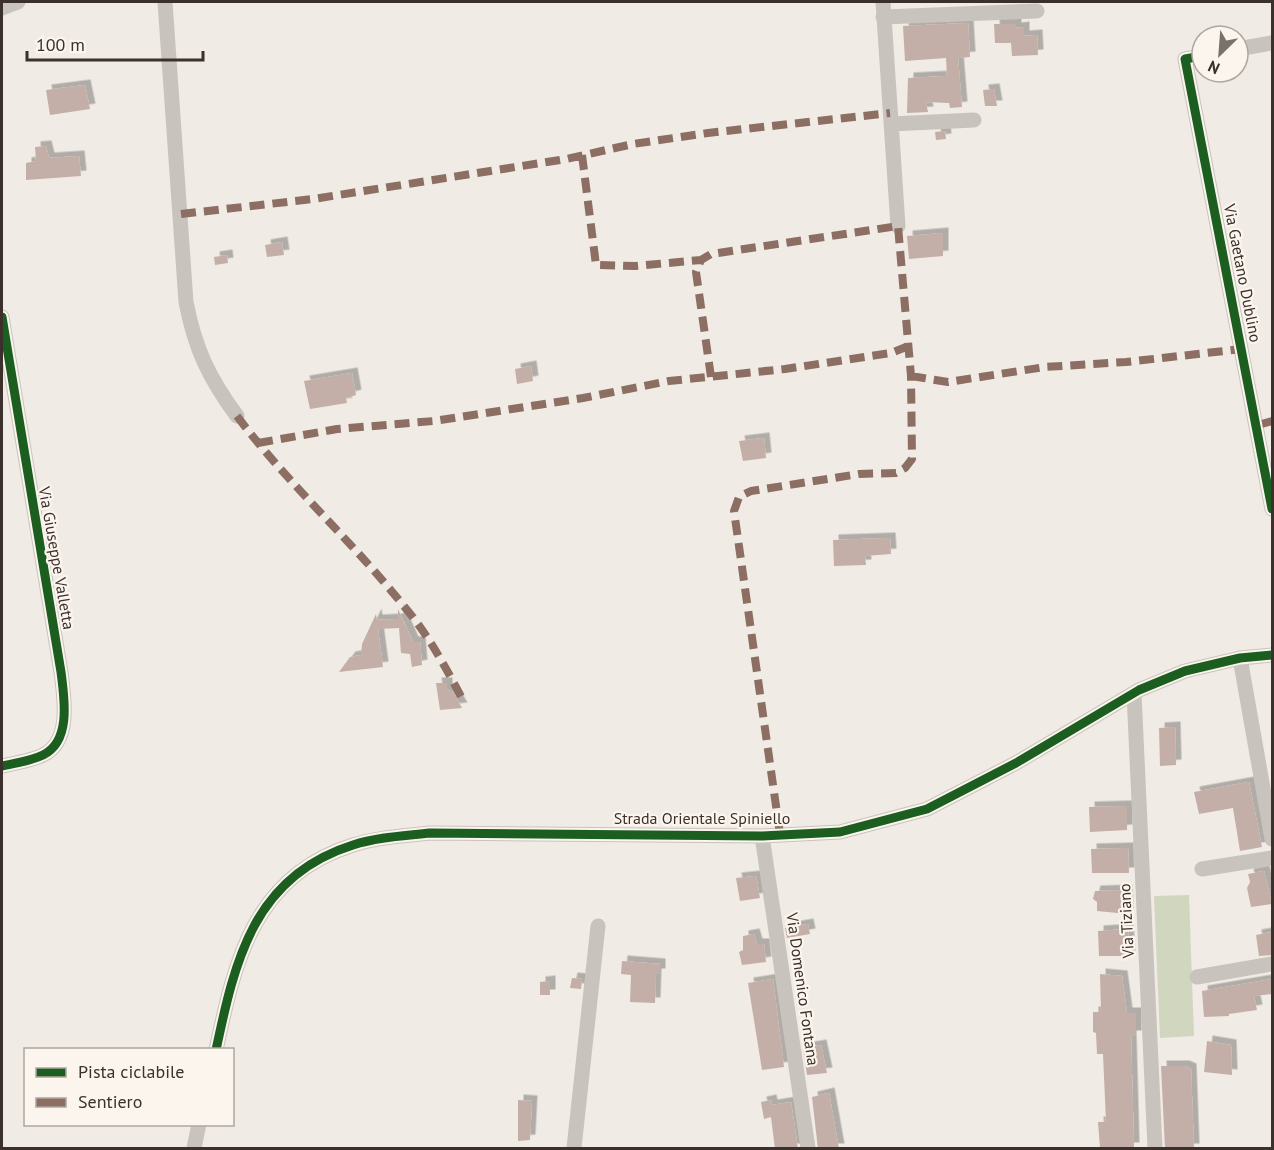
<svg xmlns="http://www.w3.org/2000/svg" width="1274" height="1150" font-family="'PT Sans',sans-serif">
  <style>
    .pitch { fill: #d1d6bf }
    .building { fill: #c3afa7; filter: url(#shadow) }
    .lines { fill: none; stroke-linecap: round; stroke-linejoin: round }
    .minor { stroke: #c9c3be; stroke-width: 15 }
    .quiet { stroke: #8d6e63; stroke-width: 8; stroke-dasharray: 15 8; stroke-linecap: butt }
    .cycleway-casing { stroke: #fbf5ee; stroke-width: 13 }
    .cycleway { stroke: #1b5e20; stroke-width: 9 }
    .labels { text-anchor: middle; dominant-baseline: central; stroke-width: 4.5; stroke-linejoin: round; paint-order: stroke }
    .street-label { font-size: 16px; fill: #3b302b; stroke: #fbf5ee }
  </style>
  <defs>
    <filter id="shadow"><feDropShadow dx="5.5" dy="-5.5" stdDeviation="0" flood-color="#0004"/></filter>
  </defs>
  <rect width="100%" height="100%" fill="#f0ebe5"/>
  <path class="pitch" d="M 1189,895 L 1194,1036 L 1160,1038 L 1154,896 Z"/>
  <path class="building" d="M 968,23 L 970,57 L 958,58 L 962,107 L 950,108 L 949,103 L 926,102 L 928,112 L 907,113 L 908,78 L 947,76 L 946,58 L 905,61 L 903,26 Z
    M 994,24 L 1016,24 L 1016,28 L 1024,27 L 1024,36 L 1037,35 L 1038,55 L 1012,56 L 1011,43 L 995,43 Z
    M 85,85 L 90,109 L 50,115 L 46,90 Z
    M 994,89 L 997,106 L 985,106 L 983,90 Z
    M 945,131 L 946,139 L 936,140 L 935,132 Z
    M 46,146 L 49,158 L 79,156 L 81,176 L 26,180 L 26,163 L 36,161 L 35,147 Z
    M 943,233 L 943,256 L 909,259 L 907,236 Z
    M 282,242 L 284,255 L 267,257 L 265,245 Z
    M 227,255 L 228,263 L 215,265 L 214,257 Z
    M 531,366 L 533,381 L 517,384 L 515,369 Z
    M 352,373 L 356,395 L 346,398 L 347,403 L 310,409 L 304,381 Z
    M 764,438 L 766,458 L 743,461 L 739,441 Z
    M 890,538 L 891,554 L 865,556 L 866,565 L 834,566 L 833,540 Z
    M 398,609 L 413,642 L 420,642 L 422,665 L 412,667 L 410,654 L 401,653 L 399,628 L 378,629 L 383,667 L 339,672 L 350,657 L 361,655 L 362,644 L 376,614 L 377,620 L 398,619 Z
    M 436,683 L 447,683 L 447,690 L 453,692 L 462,708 L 440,710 Z
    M 1175,727 L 1176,765 L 1160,766 L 1159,728 Z
    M 1249,782 L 1262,847 L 1240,851 L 1233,808 L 1199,814 L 1194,792 Z
    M 1127,806 L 1127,830 L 1090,832 L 1089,807 Z
    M 1128,848 L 1129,873 L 1092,873 L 1091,849 Z
    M 1264,871 L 1272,904 L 1251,907 L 1247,888 L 1250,882 L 1248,874 Z
    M 756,876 L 760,898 L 740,901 L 736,878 Z
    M 1127,890 L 1128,914 L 1097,911 L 1097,902 L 1093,899 L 1095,891 Z
    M 808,924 L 810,934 L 787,938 L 785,928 Z
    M 1128,929 L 1130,956 L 1099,956 L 1098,931 Z
    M 1272,932 L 1272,955 L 1259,956 L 1256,935 Z
    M 754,934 L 757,944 L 764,944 L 766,962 L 742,965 L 739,952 L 743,950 L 743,936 Z
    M 622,961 L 660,964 L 660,974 L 656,974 L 655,1003 L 630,1002 L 631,975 L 621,974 Z
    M 1100,974 L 1122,976 L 1127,1013 L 1136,1013 L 1136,1036 L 1131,1036 L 1134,1148 L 1100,1148 L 1098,1122 L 1106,1122 L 1103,1054 L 1097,1054 L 1096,1033 L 1093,1032 L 1093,1012 L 1101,1012 Z
    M 572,978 L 582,979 L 581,989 L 570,988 Z
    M 773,979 L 784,1067 L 762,1070 L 748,983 Z
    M 1272,979 L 1272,994 L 1254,996 L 1257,1010 L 1229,1014 L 1229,1016 L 1204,1017 L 1202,991 Z
    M 550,981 L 550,995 L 540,995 L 540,982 Z
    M 1207,1041 L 1231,1045 L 1232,1075 L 1204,1072 Z
    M 821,1045 L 827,1073 L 807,1075 L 803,1048 Z
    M 1161,1066 L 1184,1066 L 1191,1069 L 1194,1149 L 1165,1149 Z
    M 829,1093 L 839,1149 L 818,1149 L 812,1097 Z
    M 518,1100 L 532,1101 L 530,1140 L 518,1141 Z
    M 771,1100 L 772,1105 L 791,1102 L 798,1149 L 775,1149 L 771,1117 L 764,1119 L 761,1102 Z"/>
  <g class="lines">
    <path class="minor" d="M 165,2 L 186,302 C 195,349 209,378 237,416
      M 883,2 L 898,226
      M 2,8 L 18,2
      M 883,17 L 1037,11
      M 1238,49 L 1272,43
      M 1202,56 L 1185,59 L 1272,509
      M 891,124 L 974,120
      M 2,317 L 61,672 C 64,697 72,741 43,755 C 31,761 15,763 2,766
      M 1240,658 L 1272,839
      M 1134,693 L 1155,1148
      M 762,836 L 808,1148
      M 1202,869 L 1272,858
      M 1197,977 L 1272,964
      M 216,1050 C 235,960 254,876 353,845 C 378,837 404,836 430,833 L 762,836 L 840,832 L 927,809 L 1016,763 L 1139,690 L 1185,671 L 1240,658 L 1272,655
      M 194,1148 L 199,1124
      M 574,1148 L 598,926"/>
    <path class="quiet" d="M 582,155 L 596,265 L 635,266 L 701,260
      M 181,214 L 313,199 L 566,159 L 633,144 L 708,133 L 890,113
      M 911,376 L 948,382 L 1045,367 L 1126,362 L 1242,349
      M 711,377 L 696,272 L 701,260 L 711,254 L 898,226 L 911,376 L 912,459 L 905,468 L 896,473 L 859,474 L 751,491 L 739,497 L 734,511 L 780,834
      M 237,416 C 287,483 350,539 403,605 C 428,634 446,668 464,702
      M 1258,425 L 1272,421
      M 258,443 L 337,429 L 434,421 L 583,398 L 669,381 L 785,369 L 891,353 L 906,347"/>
    <defs>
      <path id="cycleway" d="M 1202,56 L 1185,59 L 1272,509
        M 2,317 L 61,672 C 64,697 72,741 43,755 C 31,761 15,763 2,766
        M 216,1050 C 235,960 254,876 353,845 C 378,837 404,836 430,833 L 762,836 L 840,832 L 927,809 L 1016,763 L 1139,690 L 1185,671 L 1240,658 L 1272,655"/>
    </defs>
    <use href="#cycleway" class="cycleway-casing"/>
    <use href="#cycleway" class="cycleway"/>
  </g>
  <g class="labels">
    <g class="street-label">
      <text transform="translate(1243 273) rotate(79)">Via Gaetano Dublino</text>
      <text transform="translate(57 558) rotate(80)">Via Giuseppe Valletta</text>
      <text x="702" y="818">Strada Orientale Spiniello</text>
      <text transform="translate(1126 921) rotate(-93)">Via Tiziano</text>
      <text transform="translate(803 989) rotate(82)">Via Domenico Fontana</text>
    </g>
  </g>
  <rect width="1274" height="1150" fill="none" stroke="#3b302b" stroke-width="6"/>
  <rect x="24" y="1048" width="210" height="78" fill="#fbf5ee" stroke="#aea6a0" stroke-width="1.5"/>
  <rect x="36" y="1068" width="30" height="9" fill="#1b5e20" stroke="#aea6a0" stroke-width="1.5"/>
  <text x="78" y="1078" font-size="18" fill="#3b302b">Pista ciclabile</text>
  <rect x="36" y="1098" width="30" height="9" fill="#8d6e63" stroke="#aea6a0" stroke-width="1.5"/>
  <text x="78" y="1108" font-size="18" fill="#3b302b">Sentiero</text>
  <g transform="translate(1220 54) rotate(205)"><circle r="28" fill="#fbf5ee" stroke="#aea6a0" stroke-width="1.5"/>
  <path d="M0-4.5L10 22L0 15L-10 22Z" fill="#7a716c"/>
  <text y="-9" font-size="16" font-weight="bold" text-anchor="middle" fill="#3b302b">N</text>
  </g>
  <path d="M27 51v9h176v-9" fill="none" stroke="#3b302b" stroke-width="3"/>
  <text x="36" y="51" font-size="18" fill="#3b302b" stroke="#fbf5ee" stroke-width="4.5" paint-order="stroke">100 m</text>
</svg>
